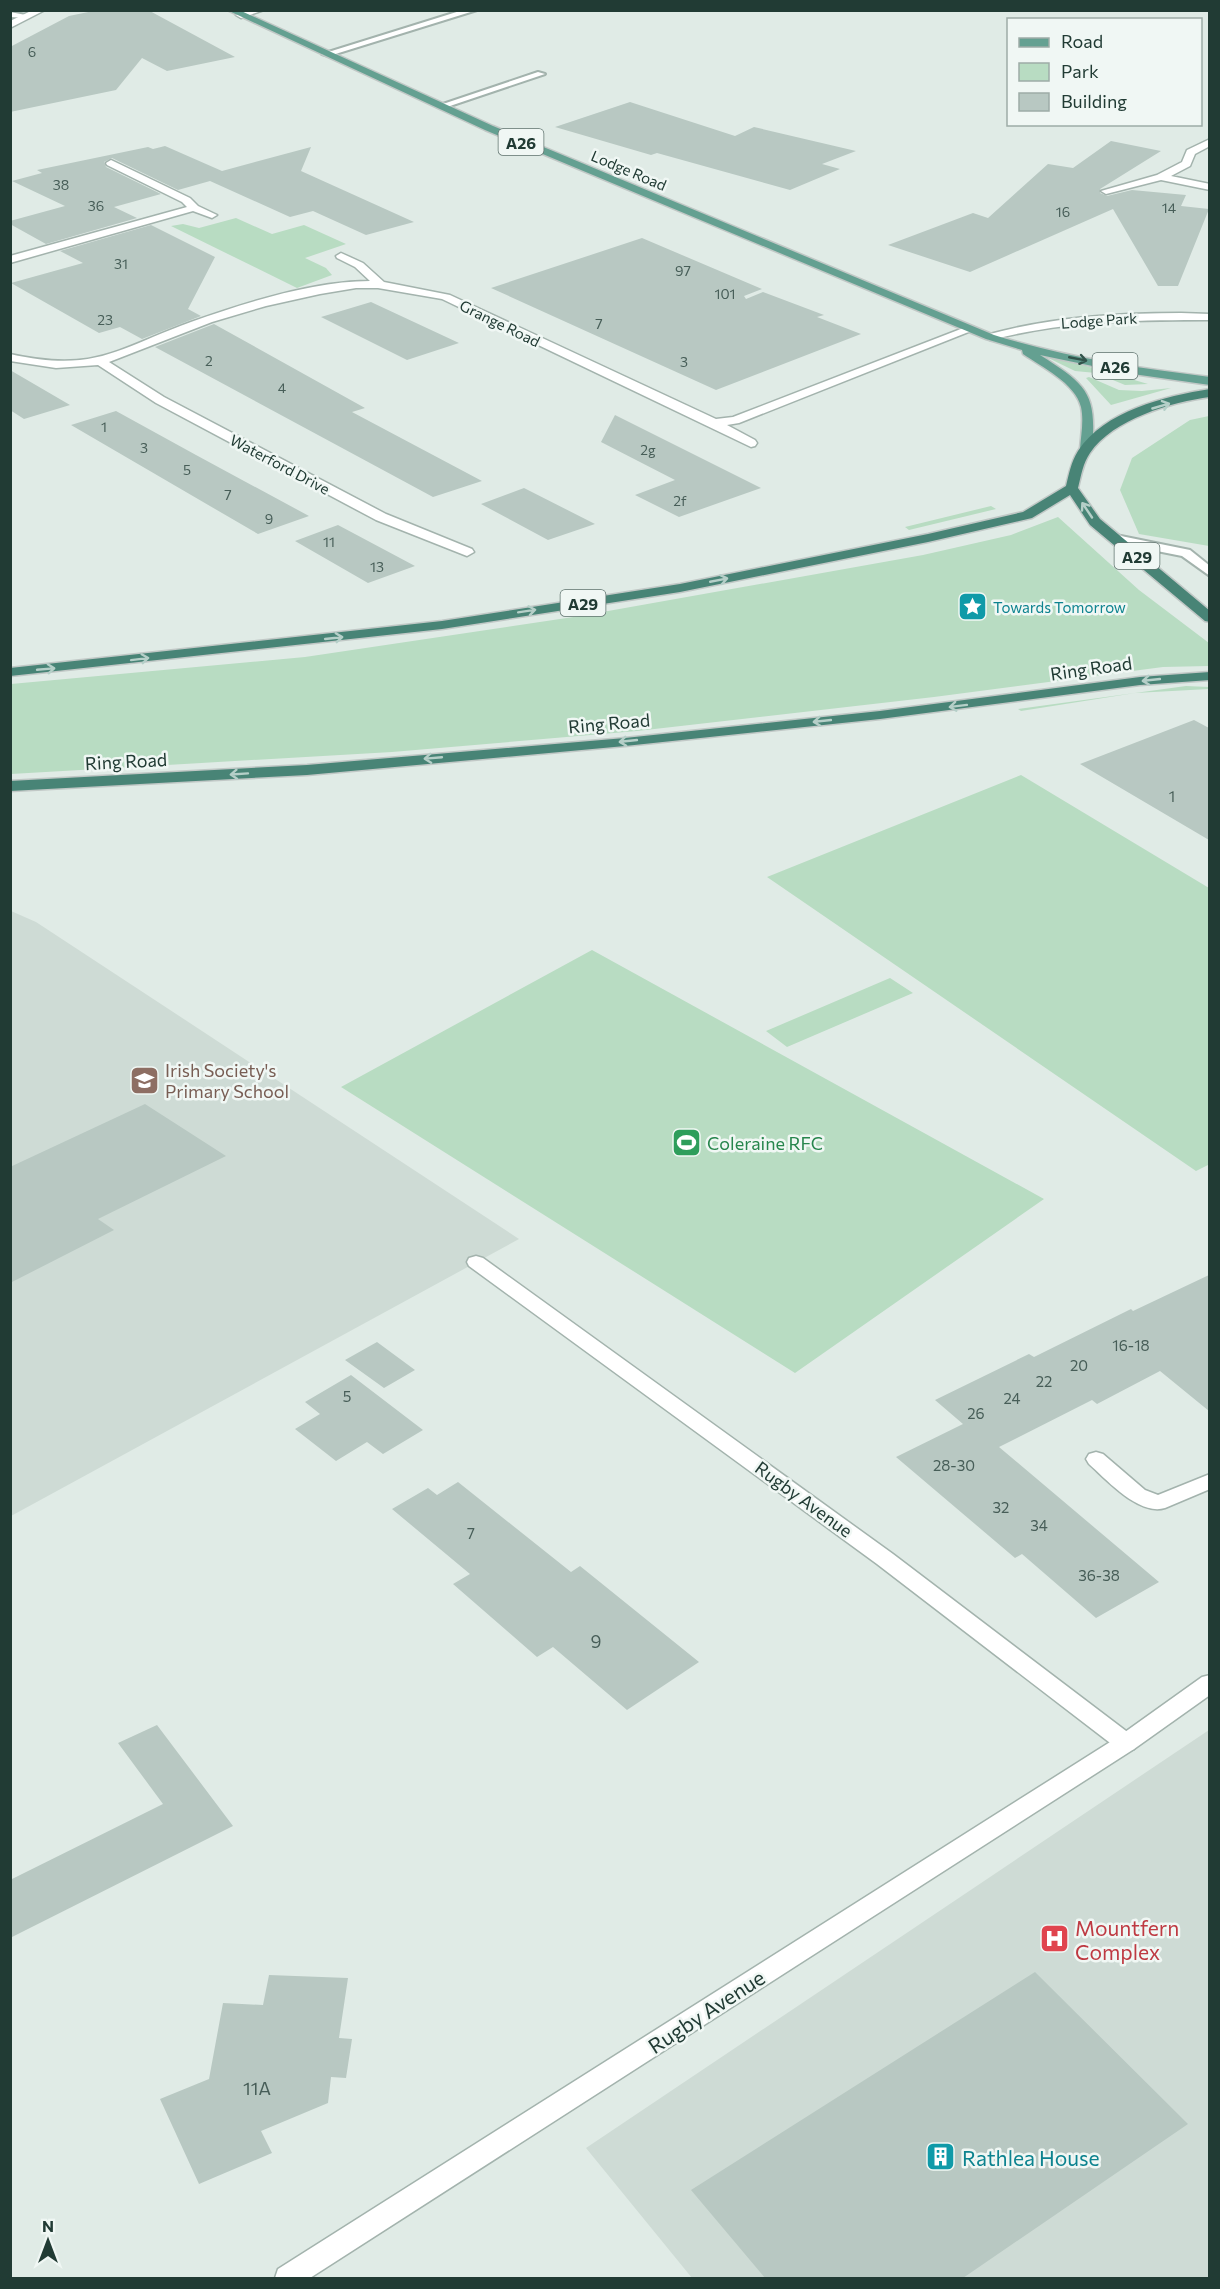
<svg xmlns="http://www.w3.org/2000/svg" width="1220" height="2289" font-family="Commissioner,sans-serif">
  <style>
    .built { fill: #cedbd5 }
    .green { fill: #b8dcc2 }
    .building { fill: #b8c8c2 }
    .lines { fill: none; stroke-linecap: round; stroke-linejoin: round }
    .service-casing { stroke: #a3b3ad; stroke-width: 4 }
    .minor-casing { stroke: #a3b3ad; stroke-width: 3 }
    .tertiary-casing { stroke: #a3b3ad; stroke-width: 3 }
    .primary-casing { stroke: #c1c8c6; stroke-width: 3 }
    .trunk-casing { stroke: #c1c8c6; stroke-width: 3 }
    .service { fill: #fff; fill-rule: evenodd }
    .minor { fill: #fff; fill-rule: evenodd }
    .tertiary { fill: #fff; fill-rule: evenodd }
    .primary { fill: #64a091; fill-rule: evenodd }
    .trunk { fill: #488476; fill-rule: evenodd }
    .oneway { stroke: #32544b }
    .oneway2 { stroke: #b5cfc8 }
    .labels { text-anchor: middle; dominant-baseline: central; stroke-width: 5; stroke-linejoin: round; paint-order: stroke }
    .far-number-label { font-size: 14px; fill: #475e58 }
    .far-street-label { font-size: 15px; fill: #213b34; stroke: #f0f7f4 }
    .far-culture-label { font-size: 15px; fill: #0d838f; stroke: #f0f7f4; text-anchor: start }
    .number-label { font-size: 15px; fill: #475e58 }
    .shield { fill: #f0f7f4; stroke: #5f736e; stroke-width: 1.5 }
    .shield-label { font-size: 16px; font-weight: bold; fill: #213b34 }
    .street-label { font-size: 18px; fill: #213b34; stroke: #f0f7f4 }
    .education-label { font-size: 18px; fill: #785e54; stroke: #f0f7f4; text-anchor: start }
    .leisure-label { font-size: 18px; fill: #27864d; stroke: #f0f7f4; text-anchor: start }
    .near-number-label { font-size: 18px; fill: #475e58 }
    .near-health-label { font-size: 21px; fill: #be3a42; stroke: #f0f7f4; text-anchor: start }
    .near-street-label { font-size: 21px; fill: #213b34; stroke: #f0f7f4 }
    .near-culture-label { font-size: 21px; fill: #0d838f; stroke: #f0f7f4; text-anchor: start }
  </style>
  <rect width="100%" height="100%" fill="#e0ebe6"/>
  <path class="built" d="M 11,911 L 36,922 L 519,1239 L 11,1516 Z
    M 1209,1730 L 1209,2278 L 692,2278 L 586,2148 Z"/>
  <path class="green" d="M 236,218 L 272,234 L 304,225 L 346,244 L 305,258 L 326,268 L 332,275 L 297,288 L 171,226 L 183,224 L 199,228 Z
    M 1045,354 L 1148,384 L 1125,385 L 1096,373 L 1075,371 L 1042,355 Z
    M 1089,377 L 1119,390 L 1142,391 L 1171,388 L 1111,405 L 1086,378 Z
    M 1209,416 L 1209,546 L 1139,534 L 1120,490 L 1132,458 L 1190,420 Z
    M 991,506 L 996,509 L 909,530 L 905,527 Z
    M 1058,517 L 1139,590 L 1209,643 L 1209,666 L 1163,667 L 934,697 L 637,731 L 392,752 L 11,774 L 11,684 L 305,657 L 580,616 L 923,555 L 1011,535 Z
    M 1186,686 L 1209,687 L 1209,689 L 1135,693 L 1021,711 L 1018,709 Z
    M 1021,775 L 1209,888 L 1210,1164 L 1196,1171 L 767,877 Z
    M 592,950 L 1044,1199 L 795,1373 L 341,1087 Z
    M 890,978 L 913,993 L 787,1047 L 766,1031 Z"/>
  <path class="building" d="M 98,10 L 148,10 L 235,57 L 167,71 L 142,58 L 116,90 L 10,112 L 10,47 L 69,16 Z
    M 630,102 L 735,136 L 754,127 L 856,151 L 822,164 L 840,169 L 790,190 L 657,153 L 651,155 L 555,127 Z
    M 1111,141 L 1161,151 L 1100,189 L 1100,193 L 1107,196 L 1132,190 L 1186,195 L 1181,206 L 1209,209 L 1178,286 L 1158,286 L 1113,209 L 970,272 L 888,245 L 973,213 L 988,218 L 1048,164 L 1073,168 Z
    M 165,146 L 222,171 L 311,147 L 301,171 L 414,222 L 366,235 L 313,211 L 290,217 L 210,181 L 178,190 L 112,158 L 104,162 L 106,167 L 161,194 L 114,207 L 137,218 L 46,244 L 10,224 L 10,221 L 65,206 L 12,181 L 42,173 L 37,170 L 148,147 L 153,149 Z
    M 151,225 L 215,257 L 188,309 L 201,316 L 142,339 L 120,327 L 99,333 L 11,283 L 83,263 L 60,251 Z
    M 642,238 L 762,289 L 744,296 L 746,299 L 763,292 L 824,315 L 817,317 L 861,334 L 716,390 L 491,288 Z
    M 371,302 L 459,343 L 407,360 L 321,317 Z
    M 214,324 L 365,408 L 352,412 L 482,481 L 433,497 L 155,347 Z
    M 10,370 L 70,405 L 24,419 L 10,410 Z
    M 116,411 L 196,455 L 309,516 L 258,534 L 71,425 Z
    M 615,415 L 761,488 L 679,517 L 635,495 L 675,480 L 601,442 Z
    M 524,488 L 595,524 L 548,540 L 481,504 Z
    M 338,525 L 415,566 L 368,583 L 295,541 Z
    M 1194,720 L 1209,728 L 1209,840 L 1080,764 Z
    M 145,1104 L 226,1156 L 98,1219 L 114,1230 L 10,1283 L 10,1167 Z
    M 1209,1275 L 1209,1411 L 1160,1371 L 1097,1404 L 1092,1400 L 999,1447 L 1159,1582 L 1096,1618 L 1022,1554 L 1015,1558 L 896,1457 L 963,1424 L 935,1400 L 1029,1354 L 1034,1357 L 1131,1309 L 1133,1311 Z
    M 377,1342 L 415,1370 L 384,1388 L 345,1360 Z
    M 351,1375 L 423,1430 L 383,1454 L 367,1442 L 336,1461 L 295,1429 L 320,1414 L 305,1402 Z
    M 458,1482 L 571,1572 L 580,1566 L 699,1662 L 627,1710 L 553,1647 L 537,1657 L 453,1584 L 470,1574 L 392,1509 L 428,1488 L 437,1495 Z
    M 157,1725 L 233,1826 L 10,1938 L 10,1880 L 163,1804 L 118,1743 Z
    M 1035,1972 L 1188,2124 L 963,2278 L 765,2278 L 691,2190 Z
    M 269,1975 L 348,1978 L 339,2038 L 352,2039 L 346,2078 L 331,2077 L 328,2103 L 261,2131 L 272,2153 L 199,2184 L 160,2099 L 209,2079 L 223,2003 L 263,2005 Z"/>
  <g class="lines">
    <defs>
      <path id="service" d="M 463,10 L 477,10 L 329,56 L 322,54 Z
        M 10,12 L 31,16 L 27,18 L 10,17 Z
        M 538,72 L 545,74 L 444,108 L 437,106 Z
        M 1116,535 L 1190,550 L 1210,566 L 1210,576 L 1182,556 L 1112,542 L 1112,536 Z"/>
      <path id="minor" d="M 33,10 L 45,10 L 10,28 L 10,21 Z
        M 248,10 L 264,10 L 241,18 L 236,15 Z
        M 1210,139 L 1210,146 L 1195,154 L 1190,166 L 1171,176 L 1210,184 L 1210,190 L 1161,180 L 1106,194 L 1101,191 L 1157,175 L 1182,162 L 1187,150 Z
        M 111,160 L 190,198 L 198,206 L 217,215 L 212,218 L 193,211 L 10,263 L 10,256 L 187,207 L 182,202 L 107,165 L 106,163 Z
        M 341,253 L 363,263 L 384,282 L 450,295 L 716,419 L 733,417 L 966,327 L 974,327 L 976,329 L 739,423 L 727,425 L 755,440 L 757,443 L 755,446 L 751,447 L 442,299 L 378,288 L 356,288 L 320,294 L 266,306 L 212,322 L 109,362 L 164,397 L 386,514 L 472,549 L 474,552 L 467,556 L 376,520 L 156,403 L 98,365 L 56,368 L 10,361 L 10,354 C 95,373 117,349 191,322 C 245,303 313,281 370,281 L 355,267 L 337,258 L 336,256 Z
        M 1181,313 L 1210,314 L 1210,320 C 1132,320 1066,321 990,340 L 984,337 L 986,335 C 1051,317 1115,313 1181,313 Z
        M 476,1256 L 483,1258 L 893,1554 L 1134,1737 L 1137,1743 L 1134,1749 L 1126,1752 L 1118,1749 L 877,1564 L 469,1266 L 467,1262 L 469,1258 Z
        M 1096,1452 L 1103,1454 L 1145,1490 L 1158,1495 L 1210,1474 L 1210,1489 L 1165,1508 C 1139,1516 1107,1480 1089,1464 L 1086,1459 L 1089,1454 Z"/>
      <path id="tertiary" d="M 1210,1675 L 1210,1695 L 1134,1749 L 310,2278 L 275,2278 L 278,2269 L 1118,1737 L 1202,1677 Z"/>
      <path id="primary" d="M 227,10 L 239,10 L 493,126 L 994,335 C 1064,357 1137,368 1210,377 L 1210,385 L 1126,373 L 1040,355 C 1087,385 1097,393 1092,449 L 1086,453 L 1082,452 L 1080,449 C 1081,435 1084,421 1081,407 C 1075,383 1042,367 1023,354 L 1022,350 L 986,339 L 485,130 Z"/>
      <path id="trunk" d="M 1210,389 L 1210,397 C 1172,402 1113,419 1090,453 C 1083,463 1081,476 1078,488 L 1100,519 L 1210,611 L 1210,622 L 1205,621 L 1090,525 L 1070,495 L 1032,518 L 928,542 L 680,592 L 442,629 L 10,676 L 10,668 L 442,621 L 680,584 L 928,534 L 1023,512 L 1066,486 C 1069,474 1071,462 1078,451 C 1104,411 1165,396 1210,389 Z
        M 1210,672 L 1210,680 L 1140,685 L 880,719 L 625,746 L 307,775 L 10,791 L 10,781 L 307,765 L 625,738 L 880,711 L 1140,677 Z"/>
    </defs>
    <use href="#service" class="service-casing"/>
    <use href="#minor" class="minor-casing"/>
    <use href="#tertiary" class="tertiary-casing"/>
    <use href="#primary" class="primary-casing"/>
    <use href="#trunk" class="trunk-casing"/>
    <use href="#service" class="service"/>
    <use href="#minor" class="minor"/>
    <use href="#tertiary" class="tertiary"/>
    <use href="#primary" class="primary"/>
    <use href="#trunk" class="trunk"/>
  </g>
  <defs><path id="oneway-shaft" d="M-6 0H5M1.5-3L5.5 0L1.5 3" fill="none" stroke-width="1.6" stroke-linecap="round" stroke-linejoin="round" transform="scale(1.5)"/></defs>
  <use class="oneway" href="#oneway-shaft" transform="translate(1078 359) rotate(11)"/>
  <g class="oneway2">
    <use href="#oneway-shaft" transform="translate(1161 406) rotate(-16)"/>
    <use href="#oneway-shaft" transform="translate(1087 510) rotate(-124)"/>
    <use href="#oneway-shaft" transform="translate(719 580) rotate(-11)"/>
    <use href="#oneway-shaft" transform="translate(527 611) rotate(-9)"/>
    <use href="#oneway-shaft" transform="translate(334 638) rotate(-6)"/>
    <use href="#oneway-shaft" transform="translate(140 659) rotate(-7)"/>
    <use href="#oneway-shaft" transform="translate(46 669) rotate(-5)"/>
    <use href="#oneway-shaft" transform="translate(1151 680) rotate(174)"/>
    <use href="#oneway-shaft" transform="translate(958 706) rotate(173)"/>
    <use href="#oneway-shaft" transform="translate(822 721) rotate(174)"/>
    <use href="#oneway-shaft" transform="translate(628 741) rotate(174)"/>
    <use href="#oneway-shaft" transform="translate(433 758) rotate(175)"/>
    <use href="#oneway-shaft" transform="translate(239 774) rotate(176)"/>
  </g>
  <defs>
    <symbol id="sight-square" viewBox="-11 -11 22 22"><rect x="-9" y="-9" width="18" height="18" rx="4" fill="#0f9aa8" stroke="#f0f7f4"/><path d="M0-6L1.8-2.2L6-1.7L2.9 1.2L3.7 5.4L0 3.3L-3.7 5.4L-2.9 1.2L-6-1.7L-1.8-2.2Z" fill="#fff"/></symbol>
    <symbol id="school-square" viewBox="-11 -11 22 22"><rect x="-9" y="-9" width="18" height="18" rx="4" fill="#8d6e63" stroke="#f0f7f4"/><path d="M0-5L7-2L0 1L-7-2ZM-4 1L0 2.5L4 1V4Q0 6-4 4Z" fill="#fff"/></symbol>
    <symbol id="stadium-square" viewBox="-11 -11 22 22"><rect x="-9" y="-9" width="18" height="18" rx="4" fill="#2e9e5b" stroke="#f0f7f4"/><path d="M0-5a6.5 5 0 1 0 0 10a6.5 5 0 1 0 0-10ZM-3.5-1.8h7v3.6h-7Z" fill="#fff"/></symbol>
    <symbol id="hospital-square" viewBox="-11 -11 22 22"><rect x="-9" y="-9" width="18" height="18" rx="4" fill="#e0444e" stroke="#f0f7f4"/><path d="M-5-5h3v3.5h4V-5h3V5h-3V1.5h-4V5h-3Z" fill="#fff"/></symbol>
    <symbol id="building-square" viewBox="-11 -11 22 22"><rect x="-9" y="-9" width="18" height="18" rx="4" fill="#0f9aa8" stroke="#f0f7f4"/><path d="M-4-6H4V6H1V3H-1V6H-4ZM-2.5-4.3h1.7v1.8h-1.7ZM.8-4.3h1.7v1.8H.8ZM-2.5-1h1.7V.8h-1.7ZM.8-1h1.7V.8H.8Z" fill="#fff"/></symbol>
  </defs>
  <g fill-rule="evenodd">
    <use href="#sight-square" x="956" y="590" width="33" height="33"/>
    <use href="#school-square" x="128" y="1064" width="33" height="33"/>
    <use href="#stadium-square" x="670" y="1126" width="33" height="33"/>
    <use href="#hospital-square" x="1038" y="1922" width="33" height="33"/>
    <use href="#building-square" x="924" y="2140" width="33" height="33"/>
  </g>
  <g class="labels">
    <g class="far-number-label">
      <text x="32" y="51">6</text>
      <text x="61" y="184">38</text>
      <text x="96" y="205">36</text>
      <text x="1169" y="207">14</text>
      <text x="1063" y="211">16</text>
      <text x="121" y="263">31</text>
      <text x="683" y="270">97</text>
      <text x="725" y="293">101</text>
      <text x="105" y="319">23</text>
      <text x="599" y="323">7</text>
      <text x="209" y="360">2</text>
      <text x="684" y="361">3</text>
      <text x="282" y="387">4</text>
      <text x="104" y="426">1</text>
      <text x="144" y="447">3</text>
      <text x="648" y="449">2g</text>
      <text x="187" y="469">5</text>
      <text x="228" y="494">7</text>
      <text x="680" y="500">2f</text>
      <text x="269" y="518">9</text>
      <text x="329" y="541">11</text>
      <text x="377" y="566">13</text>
    </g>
    <g class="far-street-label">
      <text transform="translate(629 170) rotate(23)">Lodge Road</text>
      <text transform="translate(1099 320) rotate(-4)">Lodge Park</text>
      <text transform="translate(500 323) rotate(26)">Grange Road</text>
      <text transform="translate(280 464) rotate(28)">Waterford Drive</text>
    </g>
    <g class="far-culture-label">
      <text x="993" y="607">Towards Tomorrow</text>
    </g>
    <g class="number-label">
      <text x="1172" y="796">1</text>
      <text x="1131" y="1345">16-18</text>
      <text x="1079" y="1365">20</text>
      <text x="1044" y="1381">22</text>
      <text x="347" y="1396">5</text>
      <text x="1012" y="1398">24</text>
      <text x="976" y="1413">26</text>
      <text x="954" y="1465">28-30</text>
      <text x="1001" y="1507">32</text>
      <text x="1039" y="1525">34</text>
      <text x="471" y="1533">7</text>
      <text x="1099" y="1575">36-38</text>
    </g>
    <g class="shield">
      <rect x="498.5" y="129" width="45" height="26" rx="4.5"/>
      <rect x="1092.5" y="353" width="45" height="26" rx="4.5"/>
      <rect x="1114.5" y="543" width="45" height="26" rx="4.5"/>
      <rect x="560.5" y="590" width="45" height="26" rx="4.5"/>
    </g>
    <g class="shield-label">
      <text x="521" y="142">A26</text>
      <text x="1115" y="366">A26</text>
      <text x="1137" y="556">A29</text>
      <text x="583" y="603">A29</text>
    </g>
    <g class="street-label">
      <text transform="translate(1091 668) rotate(-8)">Ring Road</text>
      <text transform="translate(609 723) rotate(-5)">Ring Road</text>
      <text transform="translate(126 761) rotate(-3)">Ring Road</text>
      <text transform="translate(804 1499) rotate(36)">Rugby Avenue</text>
    </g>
    <g class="education-label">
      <text x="165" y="1070">Irish Society's<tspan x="165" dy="21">Primary School</tspan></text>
    </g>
    <g class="leisure-label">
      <text x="707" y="1143">Coleraine RFC</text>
    </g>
    <g class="near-number-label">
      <text x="596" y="1641">9</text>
      <text x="257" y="2088">11A</text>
    </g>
    <g class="near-health-label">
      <text x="1075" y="1927">Mountfern<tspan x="1075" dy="24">Complex</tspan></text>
    </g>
    <g class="near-street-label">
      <text transform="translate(706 2011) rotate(-33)">Rugby Avenue</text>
    </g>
    <g class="near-culture-label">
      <text x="962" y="2157">Rathlea House</text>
    </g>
  </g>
  <rect width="1220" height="2289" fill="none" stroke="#213b34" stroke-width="24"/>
  <rect x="1007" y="18" width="195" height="108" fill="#f0f7f4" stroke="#9daca7" stroke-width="1.5"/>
  <rect x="1019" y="38" width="30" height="9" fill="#64a091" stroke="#9daca7" stroke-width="1.5"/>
  <text x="1061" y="48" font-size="18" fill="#213b34">Road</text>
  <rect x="1019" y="63" width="30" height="18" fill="#b8dcc2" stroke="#9daca7" stroke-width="1.5"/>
  <text x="1061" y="78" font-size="18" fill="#213b34">Park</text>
  <rect x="1019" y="93" width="30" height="18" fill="#b8c8c2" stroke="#9daca7" stroke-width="1.5"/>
  <text x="1061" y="108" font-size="18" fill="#213b34">Building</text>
  <g transform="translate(48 2241)" stroke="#f0f7f4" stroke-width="4.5" paint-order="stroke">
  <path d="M0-4.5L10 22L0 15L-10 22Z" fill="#213b34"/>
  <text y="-9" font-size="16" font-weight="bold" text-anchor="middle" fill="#213b34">N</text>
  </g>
</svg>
